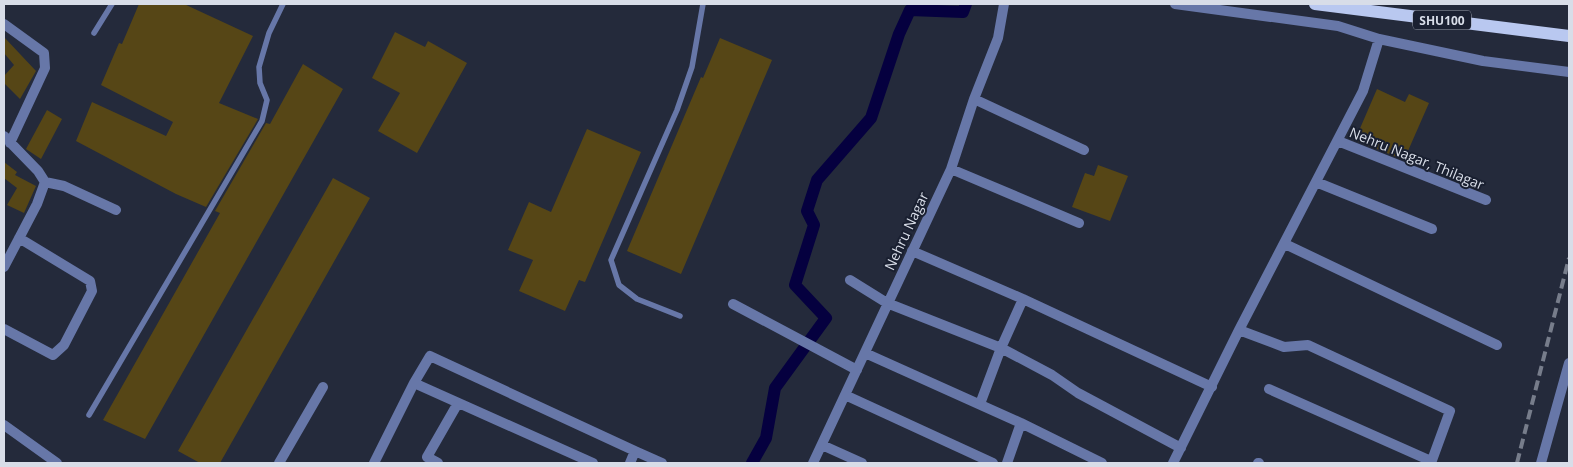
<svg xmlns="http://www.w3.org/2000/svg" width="1573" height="467" font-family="'Open Sans',sans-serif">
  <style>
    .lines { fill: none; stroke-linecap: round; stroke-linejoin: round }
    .canal { stroke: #05003f; stroke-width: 12 }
    .building { fill: #564616 }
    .lane { stroke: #6777a8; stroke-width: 5.5 }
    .street { stroke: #6777a8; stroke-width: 10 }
    .primary { stroke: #b9c8f0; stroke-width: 12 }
    .rail { stroke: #777d8b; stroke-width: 4; stroke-dasharray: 10 5; stroke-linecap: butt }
    .labels { text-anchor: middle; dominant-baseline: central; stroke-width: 4; stroke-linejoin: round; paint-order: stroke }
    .shield { fill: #1a2031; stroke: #9fa4b1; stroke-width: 1 }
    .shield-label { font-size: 12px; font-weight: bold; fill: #d8dde8 }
    .street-label { font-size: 14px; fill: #d8dde8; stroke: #1a2031 }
  </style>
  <rect width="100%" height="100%" fill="#242a3b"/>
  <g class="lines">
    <path class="canal" d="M 752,463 L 766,438 L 775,388 L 826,318 L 795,285 L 814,225 L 807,211 L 817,180 L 871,118 L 899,34 L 910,10 L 963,12 L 966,4"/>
  </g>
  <path class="building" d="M 139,4 L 184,4 L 253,36 L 219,103 L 258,119 L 206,207 L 176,194 L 76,141 L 92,102 L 166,136 L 173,122 L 101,85 L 119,43 L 122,44 Z
    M 395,32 L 425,47 L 428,41 L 467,63 L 417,153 L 378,131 L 400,93 L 372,78 Z
    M 4,37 L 36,71 L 20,99 L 4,83 L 4,76 L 14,65 L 4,53 Z
    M 720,38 L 772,60 L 681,274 L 627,251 L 701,77 L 703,78 Z
    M 303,64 L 343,89 L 145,439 L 103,420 L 220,213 L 215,211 L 266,123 L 270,124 Z
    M 1377,89 L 1405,102 L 1409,94 L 1429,103 L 1404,160 L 1355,140 Z
    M 47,110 L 62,119 L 41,159 L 26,149 Z
    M 587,129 L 641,152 L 585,282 L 579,280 L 565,311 L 519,291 L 533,260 L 508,250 L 529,202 L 551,212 Z
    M 4,162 L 17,172 L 15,175 L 36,186 L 24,213 L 7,205 L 17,188 L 4,178 Z
    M 1098,165 L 1128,176 L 1110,221 L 1072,207 L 1085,173 L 1094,176 Z
    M 333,178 L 370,198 L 220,463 L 200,463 L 178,451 Z"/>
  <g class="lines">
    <path class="lane" d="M 94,33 L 112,4
      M 680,316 L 637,299 L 619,285 L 611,260 L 677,110 L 692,67 L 703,4
      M 89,415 L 262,121 L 267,100 L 260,83 L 259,67 L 269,33 L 283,4"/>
    <path class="street" d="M 4,24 L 44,53 L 45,68 L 10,143
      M 1379,39 L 1483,61 L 1569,72
      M 974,99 L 1084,150
      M 4,136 L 38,171 L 45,182 L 37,204 L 4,267
      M 1338,141 L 1486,200
      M 951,169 L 1079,223
      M 45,182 L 64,186 L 116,210
      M 1316,182 L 1432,229
      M 1285,244 L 1497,345
      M 912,251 L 1023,299
      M 850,280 L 887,303 L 1001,348 L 1052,375 L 1078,393 L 1181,448
      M 733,304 L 857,370
      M 4,329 L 53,355 L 64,345 L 92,291 L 90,281 L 19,238
      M 1239,330 L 1284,347 L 1308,345 L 1450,411 L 1431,463
      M 865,353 L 1021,423 L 1007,463
      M 414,383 L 430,356 L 635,451
      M 1269,389 L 1431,461
      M 845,395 L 993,463
      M 980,404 L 1001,348 L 1023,299 L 1212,387
      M 1021,423 L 1102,463
      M 4,425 L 57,463
      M 822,445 L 862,463
      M 279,463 L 323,387
      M 374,463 L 414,383 L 593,463
      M 438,463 L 427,457 L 458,403
      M 630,463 L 635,451 L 662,463
      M 813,463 L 951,169 L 974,99 L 998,38 L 1004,4
      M 1173,463 L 1239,330 L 1363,91 L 1379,39 L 1338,26 L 1175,4
      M 1258,463 L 1259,463
      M 1541,463 L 1569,363"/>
    <path class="primary" d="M 1315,4 L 1569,36"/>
    <path class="rail" d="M 1517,463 L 1569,258"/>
  </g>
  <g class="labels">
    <rect class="shield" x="1413" y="10.5" width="58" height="19" rx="4"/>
    <g class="shield-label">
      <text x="1442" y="20">SHU100</text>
    </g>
    <g class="street-label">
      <text transform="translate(1417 158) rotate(22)">Nehru Nagar, Thilagar</text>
      <text transform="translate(906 231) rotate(-65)">Nehru Nagar</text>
    </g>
  </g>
  <rect width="1573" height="467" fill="none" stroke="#d8dde8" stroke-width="10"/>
</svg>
